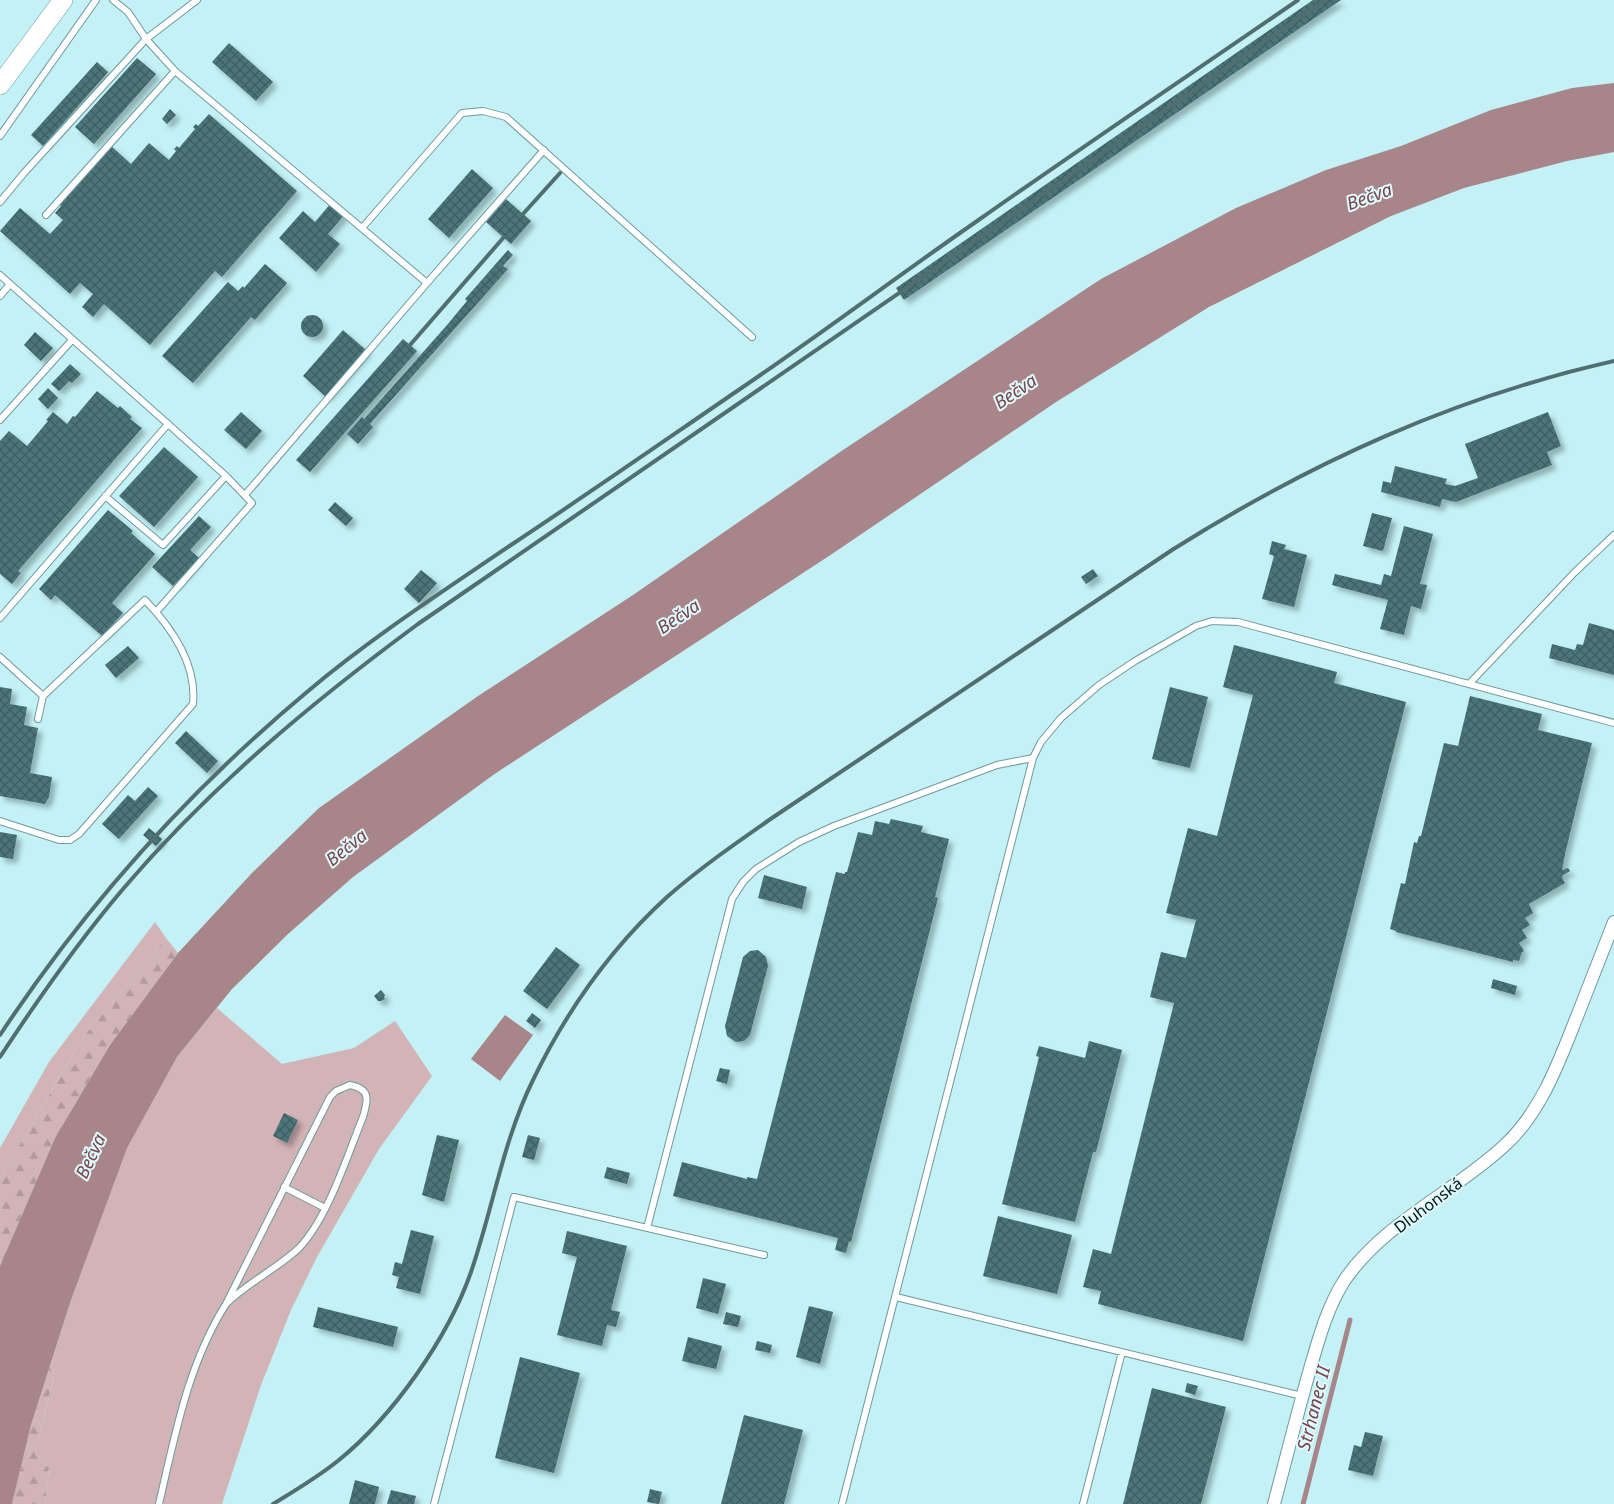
<svg xmlns="http://www.w3.org/2000/svg" width="1614" height="1504" font-family="'Noto Sans',sans-serif">
  <style>
    .green { fill: #d2b3b6 }
    .forest { fill: url(#forest-firs) }
    .water { fill: #a78588 }
    .lines { fill: none; stroke-linecap: round; stroke-linejoin: round }
    .stream { stroke: #a78588; stroke-width: 5 }
    .building { fill: url(#building-cross-hatch); filter: url(#shadow) }
    .service-casing { stroke: #6e999d; stroke-width: 8 }
    .minor-casing { stroke: #6e999d; stroke-width: 14 }
    .secondary-casing { stroke: #6e999d; stroke-width: 20 }
    .service { stroke: #fff; stroke-width: 6 }
    .minor { stroke: #fff; stroke-width: 12 }
    .secondary { stroke: #fff; stroke-width: 19 }
    .rail { stroke: #516e70; stroke-width: 4 }
    .labels { text-anchor: middle; dominant-baseline: central; stroke-width: 4; stroke-linejoin: round; paint-order: stroke }
    .street-label { font-size: 16px; fill: #061718; stroke: #dffafd }
    .water-label { font-size: 18px; font-style: italic; fill: #78444b; stroke: #dffafd }
  </style>
  <defs>
    <pattern id="forest-firs" width="22" height="20" patternUnits="userSpaceOnUse" patternTransform="scale(1.25)"><rect width="22" height="20" fill="#d2b3b6"/><path d="M5 1l3.5 6h-7zM16 11l3.5 6h-7z" fill="#b3999c"/></pattern>
    <pattern id="building-cross-hatch" width="8" height="8" patternUnits="userSpaceOnUse" patternTransform="scale(1.25)"><rect width="8" height="8" fill="#4b7579"/><path d="M0 0l8 8M0 8l8-8" fill="none" stroke="#3c5f62"/></pattern>
    <filter id="shadow"><feDropShadow dx="4.5" dy="4.5" stdDeviation="2.5" flood-color="#0004"/></filter>
  </defs>
  <rect width="100%" height="100%" fill="#c3f1f5"/>
  <path class="green" d="M 155,922 L 166,938 L 84,1036 L 0,1178 L 0,1148 L 49,1062 Z
    M 217,1008 L 282,1064 L 354,1048 L 395,1021 L 432,1076 L 379,1149 L 317,1257 L 291,1310 L 261,1385 L 222,1504 L 45,1504 L 49,1468 L 35,1454 L 54,1376 L 51,1363 L 71,1300 L 126,1149 L 177,1057 Z"/>
  <path class="forest" d="M 166,938 L 178,953 L 110,1045 L 55,1138 L 0,1266 L 0,1178 L 84,1036 Z
    M 51,1363 L 54,1376 L 35,1454 L 49,1468 L 45,1504 L 12,1504 L 31,1425 Z"/>
  <path class="water" d="M 1614,83 L 1614,152 L 1567,161 L 1464,188 L 1391,216 L 1209,307 L 1056,402 L 832,554 L 496,773 L 353,877 L 288,934 L 232,989 L 177,1057 L 127,1148 L 71,1300 L 31,1425 L 12,1504 L 0,1504 L 0,1266 L 55,1138 L 110,1045 L 178,953 L 252,873 L 319,808 L 478,696 L 633,595 L 840,452 L 1101,279 L 1236,208 L 1326,170 L 1401,146 L 1491,110 L 1572,88 Z
    M 505,1015 L 533,1035 L 500,1081 L 471,1059 Z"/>
  <g class="lines">
    <path class="stream" d="M 1303,1504 L 1350,1320"/>
  </g>
  <path class="building" d="M 1313,0 L 1341,0 L 904,300 L 896,288 Z
    M 229,43 L 273,82 L 256,101 L 212,62 Z
    M 137,58 L 156,74 L 94,144 L 75,127 Z
    M 97,62 L 108,72 L 43,146 L 31,135 Z
    M 170,109 L 176,115 L 167,124 L 162,119 Z
    M 209,114 L 297,191 L 222,277 L 215,271 L 150,345 L 104,304 L 93,317 L 82,307 L 93,294 L 80,283 L 70,294 L 0,231 L 20,208 L 50,234 L 63,220 L 55,213 L 61,206 L 59,204 L 110,145 L 131,164 L 149,143 L 169,160 L 176,151 L 174,149 L 177,146 L 179,148 L 195,129 L 193,127 L 196,124 L 198,126 Z
    M 472,169 L 493,188 L 449,238 L 428,219 Z
    M 506,199 L 531,221 L 511,244 L 486,222 Z
    M 331,203 L 344,215 L 328,234 L 340,244 L 316,272 L 279,238 L 303,211 L 315,222 Z
    M 508,250 L 513,255 L 503,266 L 508,269 L 370,424 L 373,427 L 358,444 L 347,434 L 362,417 L 364,419 L 447,325 L 467,301 L 465,299 Z
    M 265,264 L 287,283 L 255,320 L 251,317 L 193,383 L 162,356 L 228,282 L 238,291 L 243,286 L 244,288 Z
    M301 326a11 11 0 1 1 22 0a11 11 0 1 1-22 0Z
    M 343,330 L 367,351 L 326,397 L 303,376 Z
    M 35,332 L 53,348 L 41,361 L 24,345 Z
    M 403,339 L 417,351 L 310,472 L 296,460 Z
    M 70,364 L 81,374 L 72,383 L 69,381 L 59,391 L 51,384 Z
    M 48,388 L 58,398 L 48,409 L 38,399 Z
    M 97,391 L 118,408 L 120,406 L 132,417 L 130,419 L 142,428 L 18,571 L 21,573 L 12,584 L 0,574 L 0,441 L 9,431 L 27,446 L 48,421 L 46,420 L 53,412 L 67,424 L 73,416 L 75,417 Z
    M 241,412 L 262,431 L 246,449 L 224,430 Z
    M 1548,412 L 1561,446 L 1547,452 L 1552,465 L 1456,502 L 1442,499 L 1440,507 L 1381,492 L 1383,481 L 1391,483 L 1395,466 L 1447,479 L 1445,484 L 1455,486 L 1478,478 L 1465,444 Z
    M 164,447 L 198,477 L 154,527 L 119,496 Z
    M 335,502 L 353,518 L 346,526 L 328,510 Z
    M 108,510 L 133,531 L 131,533 L 155,554 L 112,603 L 123,613 L 102,636 L 55,595 L 51,600 L 39,589 Z
    M 1372,513 L 1392,518 L 1383,551 L 1363,546 Z
    M 199,516 L 211,527 L 190,550 L 199,558 L 173,586 L 152,567 Z
    M 1404,526 L 1433,534 L 1420,584 L 1427,585 L 1421,609 L 1411,606 L 1404,635 L 1380,629 L 1388,600 L 1332,585 L 1335,574 L 1381,585 L 1384,574 L 1391,576 Z
    M 1272,541 L 1286,545 L 1284,549 L 1307,555 L 1294,607 L 1262,599 L 1274,556 L 1269,554 Z
    M 1093,569 L 1098,576 L 1086,584 L 1081,577 Z
    M 421,570 L 437,583 L 419,603 L 404,589 Z
    M 1589,623 L 1614,630 L 1614,675 L 1549,658 L 1552,644 L 1575,650 L 1577,644 L 1583,645 Z
    M 1234,645 L 1337,672 L 1334,683 L 1406,702 L 1243,1341 L 1098,1304 L 1101,1291 L 1083,1287 L 1093,1249 L 1111,1254 L 1174,1003 L 1150,997 L 1161,952 L 1186,958 L 1196,920 L 1166,913 L 1188,828 L 1217,836 L 1253,695 L 1223,687 Z
    M 128,646 L 139,658 L 116,678 L 105,665 Z
    M 0,687 L 12,689 L 10,704 L 27,707 L 24,725 L 38,728 L 30,773 L 52,777 L 49,797 L 45,804 L 0,796 Z
    M 1170,687 L 1208,697 L 1190,768 L 1152,759 Z
    M 1470,696 L 1542,714 L 1538,730 L 1592,743 L 1565,854 L 1562,870 L 1568,868 L 1570,871 L 1563,875 L 1562,878 L 1565,883 L 1529,904 L 1533,913 L 1525,918 L 1530,925 L 1522,930 L 1527,938 L 1519,943 L 1524,951 L 1522,952 L 1519,961 L 1513,960 L 1513,962 L 1396,932 L 1396,931 L 1390,929 L 1401,883 L 1405,884 L 1414,842 L 1417,843 L 1419,836 L 1421,836 L 1444,743 L 1458,746 Z
    M 186,731 L 218,761 L 207,773 L 175,743 Z
    M 148,787 L 158,796 L 119,839 L 102,824 L 128,795 L 135,801 Z
    M 891,819 L 923,826 L 921,832 L 949,839 L 935,897 L 938,898 L 851,1242 L 849,1241 L 846,1253 L 835,1250 L 838,1238 L 673,1196 L 682,1162 L 747,1179 L 747,1177 L 757,1179 L 836,872 L 845,874 L 845,872 L 847,872 L 858,832 L 872,835 L 875,821 L 889,824 Z
    M 149,828 L 162,839 L 156,846 L 143,835 Z
    M 0,832 L 17,835 L 13,859 L 0,857 Z
    M 764,875 L 807,887 L 802,909 L 758,898 Z
    M 556,947 L 580,965 L 547,1009 L 523,991 Z
    M 758,950 L 766,957 L 768,966 L 750,1035 L 744,1041 L 736,1042 L 727,1036 L 725,1026 L 743,957 L 750,951 Z
    M 1493,979 L 1517,986 L 1515,995 L 1491,988 Z
    M 381,990 L 385,995 L 384,997 L 385,999 L 381,1001 L 378,1001 L 374,996 Z
    M 532,1013 L 541,1020 L 535,1028 L 526,1021 Z
    M 1089,1041 L 1122,1050 L 1096,1152 L 1093,1152 L 1075,1222 L 1002,1204 L 1039,1057 L 1036,1056 L 1039,1046 L 1085,1058 Z
    M 720,1068 L 730,1070 L 727,1084 L 716,1081 Z
    M 284,1113 L 298,1120 L 287,1143 L 273,1136 Z
    M 437,1135 L 459,1140 L 444,1202 L 422,1195 Z
    M 528,1135 L 540,1138 L 534,1160 L 522,1157 Z
    M 607,1167 L 630,1173 L 627,1184 L 604,1178 Z
    M 998,1216 L 1072,1235 L 1057,1294 L 983,1276 Z
    M 411,1230 L 434,1236 L 420,1294 L 396,1288 L 399,1277 L 392,1275 L 395,1262 L 402,1264 Z
    M 567,1231 L 627,1246 L 611,1310 L 620,1312 L 616,1327 L 607,1325 L 602,1346 L 557,1335 L 577,1257 L 562,1253 Z
    M 703,1278 L 726,1284 L 718,1314 L 696,1308 Z
    M 809,1306 L 833,1312 L 820,1364 L 796,1357 Z
    M 318,1307 L 398,1327 L 393,1347 L 313,1327 Z
    M 726,1312 L 741,1316 L 738,1327 L 723,1324 Z
    M 688,1337 L 722,1346 L 716,1369 L 682,1361 Z
    M 757,1341 L 772,1345 L 770,1353 L 755,1350 Z
    M 520,1357 L 580,1373 L 554,1473 L 495,1458 Z
    M 1187,1383 L 1198,1386 L 1195,1395 L 1185,1392 Z
    M 1152,1388 L 1226,1407 L 1201,1504 L 1123,1504 Z
    M 744,1415 L 803,1430 L 784,1504 L 721,1504 Z
    M 1365,1432 L 1383,1436 L 1373,1476 L 1348,1470 L 1354,1445 L 1361,1447 Z
    M 355,1480 L 379,1487 L 375,1504 L 349,1504 Z
    M 650,1489 L 662,1492 L 659,1504 L 647,1502 Z
    M 391,1490 L 416,1496 L 414,1504 L 387,1504 Z"/>
  <g class="lines">
    <defs>
      <path id="service" d="M 113,0 L 128,12 L 146,39 L 175,71 L 427,283
        M 0,136 L 96,0
        M 0,202 L 24,173 L 146,39 L 197,0
        M 46,215 L 175,71
        M 362,228 L 462,113 L 483,111 L 506,117 L 752,337
        M 0,275 L 168,424 L 226,476 L 252,503 L 156,612
        M 0,296 L 10,284
        M 0,420 L 72,340
        M 245,495 L 427,283 L 544,150
        M 105,496 L 163,545 L 226,476
        M 0,618 L 168,424
        M 0,657 L 43,696 L 38,719
        M 1469,684 L 1574,573 L 1614,535
        M 0,821 L 59,840 L 70,840 L 79,834 L 193,704 C 197,664 172,628 145,600 L 43,696
        M 284,1187 L 325,1208
        M 647,1228 L 732,899 L 743,882 L 756,869 L 799,842 L 834,826 L 997,765 L 1033,758
        M 896,1297 L 1302,1396
        M 159,1504 C 175,1435 188,1364 226,1304 L 330,1097 L 336,1091 L 350,1085 C 371,1089 368,1100 363,1117 C 347,1156 328,1218 299,1248 C 277,1269 248,1282 226,1304
        M 434,1504 L 514,1197 L 764,1255
        M 842,1504 L 1033,758 L 1041,742 L 1061,718 L 1099,685 L 1135,661 L 1196,626 L 1212,621 L 1238,622 L 1614,723
        M 1083,1504 L 1122,1352"/>
      <path id="minor" d="M 1274,1504 C 1286,1459 1297,1414 1310,1369 C 1319,1338 1327,1308 1344,1281 C 1383,1223 1455,1192 1505,1145 C 1542,1111 1560,1059 1578,1014 C 1590,983 1602,953 1614,922"/>
      <path id="secondary" d="M 0,85 L 63,0"/>
    </defs>
    <use href="#service" class="service-casing"/>
    <use href="#minor" class="minor-casing"/>
    <use href="#secondary" class="secondary-casing"/>
    <use href="#service" class="service"/>
    <use href="#minor" class="minor"/>
    <use href="#secondary" class="secondary"/>
    <path class="rail" d="M 523,214 L 560,173
      M 410,345 L 504,237
      M 0,1035 C 86,905 187,792 307,692 C 371,638 442,592 511,545 C 588,494 664,441 740,389 C 821,334 899,275 980,219 C 1085,145 1192,73 1298,0
      M 0,1057 C 38,999 78,942 123,889 C 209,788 311,703 418,624 L 1325,0
      M 273,1504 C 296,1490 318,1477 339,1460 C 393,1416 448,1338 471,1272 C 493,1208 503,1141 533,1080 C 566,1012 611,948 667,897 C 700,868 736,843 772,818 L 1172,550 C 1310,463 1454,397 1614,361"/>
  </g>
  <g class="labels">
    <g class="street-label">
      <text transform="translate(1428 1205) rotate(-37)">Dluhonská</text>
    </g>
    <g class="water-label">
      <text transform="translate(1369 196) rotate(-20)">Bečva</text>
      <text transform="translate(1015 391) rotate(-34)">Bečva</text>
      <text transform="translate(678 616) rotate(-34)">Bečva</text>
      <text transform="translate(346 847) rotate(-39)">Bečva</text>
      <text transform="translate(90 1156) rotate(-65)">Bečva</text>
      <text transform="translate(1313 1408) rotate(-76)">Strhanec II</text>
    </g>
  </g>
</svg>
